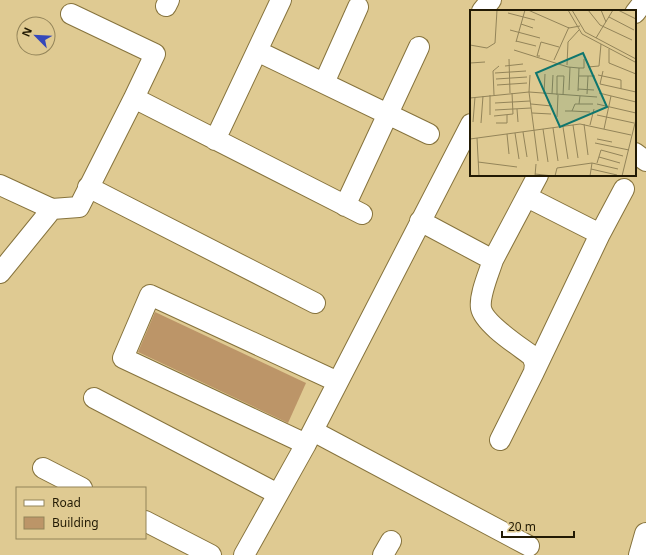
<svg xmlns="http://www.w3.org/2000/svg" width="646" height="555" font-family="'Noto Sans',sans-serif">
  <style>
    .building { fill: #bc9568 }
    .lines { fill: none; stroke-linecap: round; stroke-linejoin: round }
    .street-casing { stroke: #86733d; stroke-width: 22 }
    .secondary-casing { stroke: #86733d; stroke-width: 24 }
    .street { stroke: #fff; stroke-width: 20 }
    .secondary { stroke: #fff; stroke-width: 22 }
    .inset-road { fill: none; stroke: #938459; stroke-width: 1 }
    .view { fill: #0f766e; fill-opacity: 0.15; stroke: #0f766e; stroke-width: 2 }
    .inset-edge { fill: none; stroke: #221a04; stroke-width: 2 }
  </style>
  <rect width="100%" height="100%" fill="#dfca92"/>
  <path class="building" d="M 155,312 L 306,383 L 288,423 L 138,352 Z"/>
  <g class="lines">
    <defs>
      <path id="street" d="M 166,6 L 169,0
        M 482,11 L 491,0
        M 635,13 L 645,0
        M 71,14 L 155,54 L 134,98
        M 257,51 L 429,134
        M 324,83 L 358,7
        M 215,140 L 281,0
        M 635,153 L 646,161
        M 0,185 L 52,209 L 79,207 L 134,98 L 362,214
        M 88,187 L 315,303
        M 527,197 L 600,234
        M 345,206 L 419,47
        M 420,221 L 493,260 L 538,175
        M 493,260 C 489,273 479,295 481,308 C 484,324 519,346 532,356 L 535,364 L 534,372 L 500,440
        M 0,273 L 52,209
        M 534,372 L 600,234 L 624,189
        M 94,398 L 278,494
        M 313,431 L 529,546
        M 306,444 L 123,358 L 150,295 L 338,382
        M 43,468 L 82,488
        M 145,521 L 211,555
        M 244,555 L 306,444 L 471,124
        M 383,555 L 391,541"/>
      <path id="secondary" d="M 640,555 L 646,534"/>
    </defs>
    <use href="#street" class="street-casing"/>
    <use href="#secondary" class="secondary-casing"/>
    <use href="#street" class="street"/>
    <use href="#secondary" class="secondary"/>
  </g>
  <g transform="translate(470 10)">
    <rect width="166" height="166" fill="#dfca92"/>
    <path class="inset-road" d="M 58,0 L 99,18 L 110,16M 98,0 L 112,24 L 165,52M 102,0 L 115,22 L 166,49M 118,0 L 130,15 L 162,30M 131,0 L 136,12M 148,0 L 166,9M 38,3 L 65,10M 139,7 L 164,20M 51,14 L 63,18M 40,20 L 70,28M 126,28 L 143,0M 46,31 L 66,36M 46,32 L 55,0M 0,35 L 17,38 L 25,33 L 27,0M 139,39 L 139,53 L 166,64M 44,40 L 98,57 L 109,58 L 108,81M 70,46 L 67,46 L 71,32 L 89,37M 39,49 L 40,83M 84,50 L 99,17M 0,53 L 15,52M 97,55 L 98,32 L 109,20M 35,56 L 53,54M 118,57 L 129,56 L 131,34M 109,58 L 114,58 L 114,49M 133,61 L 130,74 L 166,82M 25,63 L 56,61M 60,65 L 59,82 L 127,87M 128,65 L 151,70 L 151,79M 109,66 L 125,66M 26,69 L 57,67M 27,75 L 57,73M 108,79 L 124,80M 99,80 L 100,57M 129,83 L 166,92M 74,84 L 75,64M 82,84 L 83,65M 117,84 L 118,66M 24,85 L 23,61 L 29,56M 87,85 L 87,66 L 94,66 L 93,85M 110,86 L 109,94 L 123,94M 0,88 L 59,82 L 68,151M 25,93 L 60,91M 61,94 L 82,96M 127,94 L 166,103M 47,99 L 48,112M 25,100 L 61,98M 95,101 L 102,101 L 105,94 L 109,94M 102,101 L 120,102M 62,103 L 81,104M 20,105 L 20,85M 127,105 L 164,113M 24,106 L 43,104 L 42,83M 87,107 L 88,85M 3,112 L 5,87M 11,113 L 13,86M 26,113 L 37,113 L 37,105M 114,114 L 118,145M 103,115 L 108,148M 120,115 L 124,99M 93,117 L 98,149M 83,118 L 88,151M 73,119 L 78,152M 134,119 L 141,86M 53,122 L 57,147M 45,123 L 49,149M 37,124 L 39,144M 7,128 L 9,166M 0,129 L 110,114 L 161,125M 127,129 L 142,132M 125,133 L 159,140M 129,147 L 150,153M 8,152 L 47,157M 122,153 L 148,159M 127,153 L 131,140 L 153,146M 121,159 L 147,165M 65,164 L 83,166M 65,166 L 66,154M 85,166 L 87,158 L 122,153 L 120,166M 152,166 L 166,109"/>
    <path class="view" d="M 113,43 L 137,97 L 90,117 L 66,63 Z"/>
    <rect width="166" height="166" class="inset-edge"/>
  </g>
  <rect x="16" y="487" width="130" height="52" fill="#dfca92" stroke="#938459"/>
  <rect x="24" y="500" width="20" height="6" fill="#ffffff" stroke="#938459"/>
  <text x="52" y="507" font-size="12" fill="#221a04">Road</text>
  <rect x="24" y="517" width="20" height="12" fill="#bc9568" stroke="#938459"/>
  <text x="52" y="527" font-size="12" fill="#221a04">Building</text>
  <g transform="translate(36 36) rotate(294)"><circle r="19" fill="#dfca92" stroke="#938459"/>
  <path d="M0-3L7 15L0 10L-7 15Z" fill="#3548ba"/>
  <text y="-6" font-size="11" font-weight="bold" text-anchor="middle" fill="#221a04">N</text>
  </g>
  <path d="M502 531v6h72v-6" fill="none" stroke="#221a04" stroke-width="2"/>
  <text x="508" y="531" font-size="12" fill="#221a04" stroke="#dfca92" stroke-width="3" paint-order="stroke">20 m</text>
</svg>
